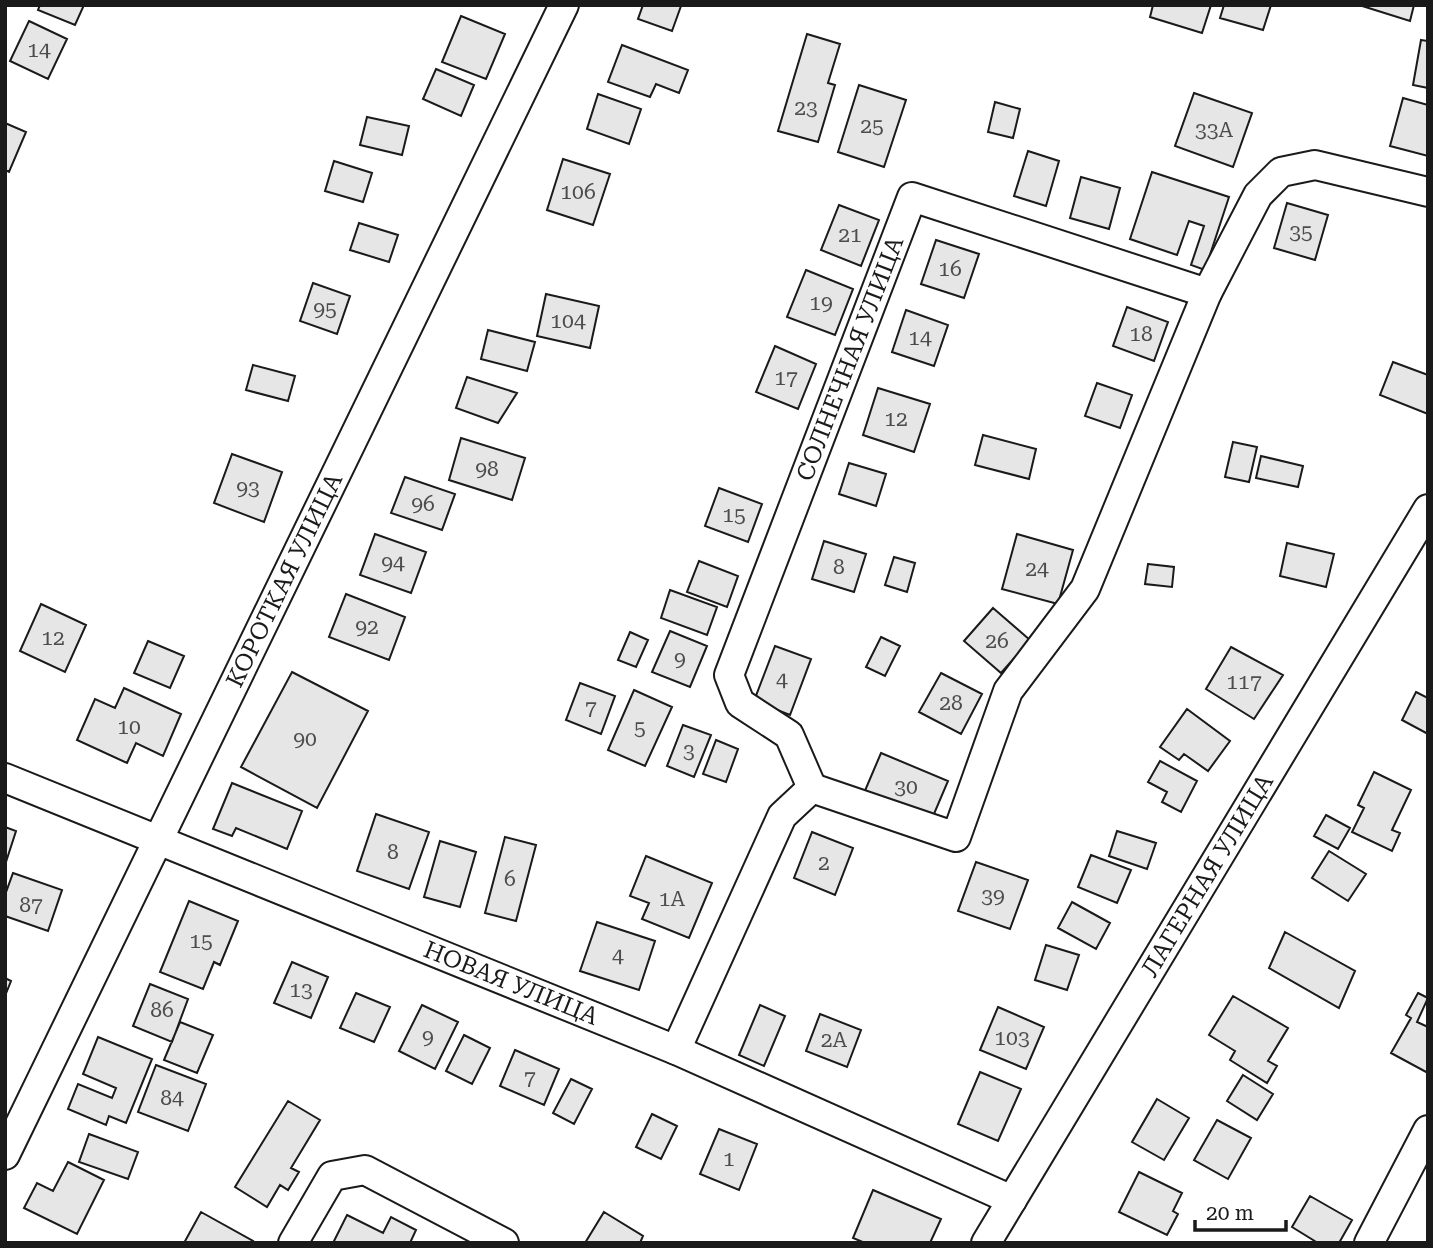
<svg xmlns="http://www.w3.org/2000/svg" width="1433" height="1248" font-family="'Roboto Serif',serif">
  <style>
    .building { fill: #e6e6e6; stroke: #1a1a1a; stroke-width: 2 }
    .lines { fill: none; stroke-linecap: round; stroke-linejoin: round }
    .minor-casing { stroke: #1a1a1a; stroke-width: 32 }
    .minor { stroke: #fff; stroke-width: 28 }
    .labels { text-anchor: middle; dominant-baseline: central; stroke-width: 5; stroke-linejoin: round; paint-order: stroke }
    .number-label { font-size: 21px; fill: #4d4d4d }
    .street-label { font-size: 24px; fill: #1a1a1a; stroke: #fff }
  </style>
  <rect width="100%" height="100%" fill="#fff"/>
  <path class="building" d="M 40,5 L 84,5 L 75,25 L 38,10 Z
    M 643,5 L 681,6 L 672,31 L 638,19 Z
    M 1153,5 L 1211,5 L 1202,33 L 1150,17 Z
    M 1224,5 L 1271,5 L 1263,30 L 1220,18 Z
    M 1359,5 L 1414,5 L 1410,21 Z
    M 461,16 L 505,34 L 486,79 L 442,62 Z
    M 29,21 L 67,39 L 48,79 L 10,61 Z
    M 807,34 L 840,44 L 828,83 L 835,85 L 818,142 L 778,131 Z
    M 1421,40 L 1428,41 L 1428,88 L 1413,85 Z
    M 622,45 L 688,70 L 679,93 L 656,84 L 650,97 L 608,82 Z
    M 436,69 L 474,85 L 461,116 L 423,99 Z
    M 859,85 L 906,100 L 884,167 L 838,152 Z
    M 1194,93 L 1252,113 L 1233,167 L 1175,146 Z
    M 598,94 L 641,109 L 629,144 L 587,129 Z
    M 1403,98 L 1428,105 L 1428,156 L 1390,146 Z
    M 995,102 L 1020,109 L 1013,138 L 988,132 Z
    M 367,117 L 409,126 L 402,155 L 360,145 Z
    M 5,123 L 26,132 L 9,172 L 5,170 Z
    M 1028,151 L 1059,161 L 1046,206 L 1014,196 Z
    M 563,159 L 610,174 L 593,225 L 547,210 Z
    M 334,161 L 372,173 L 363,202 L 325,191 Z
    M 1152,172 L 1229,197 L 1205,270 L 1191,265 L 1204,226 L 1189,221 L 1177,255 L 1130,239 Z
    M 1081,177 L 1120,188 L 1109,229 L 1070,218 Z
    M 1287,203 L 1328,215 L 1315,260 L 1274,248 Z
    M 839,205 L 879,220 L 861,266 L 821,250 Z
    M 359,223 L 398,235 L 389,262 L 350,250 Z
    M 936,240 L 979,254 L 964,298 L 921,284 Z
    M 806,270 L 853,289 L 835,335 L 787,317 Z
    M 313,283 L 350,296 L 337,334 L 300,321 Z
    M 546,294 L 599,306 L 590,348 L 537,336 Z
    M 1127,307 L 1168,322 L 1154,361 L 1113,346 Z
    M 906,310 L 948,325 L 934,366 L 892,352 Z
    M 488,330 L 535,342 L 527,371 L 481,359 Z
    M 775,346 L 816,364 L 798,409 L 756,392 Z
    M 1393,362 L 1428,375 L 1428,414 L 1380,395 Z
    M 253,365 L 295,376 L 288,401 L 246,390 Z
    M 467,377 L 517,393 L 498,423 L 456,408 Z
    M 1097,383 L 1132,395 L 1120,428 L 1085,416 Z
    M 878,388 L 930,404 L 914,452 L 863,435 Z
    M 983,435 L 1036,449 L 1029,479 L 975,465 Z
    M 461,438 L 525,458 L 512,500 L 449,480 Z
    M 1233,442 L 1257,447 L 1249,482 L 1225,477 Z
    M 232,454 L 282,472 L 264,522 L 214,503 Z
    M 1261,456 L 1303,466 L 1298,487 L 1256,478 Z
    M 849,463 L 886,474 L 876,506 L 839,494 Z
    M 405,477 L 455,494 L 442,530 L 391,513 Z
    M 719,488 L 762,504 L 748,542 L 705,526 Z
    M 375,534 L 426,552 L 411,593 L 360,575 Z
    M 1017,534 L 1073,550 L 1058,604 L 1002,589 Z
    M 824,541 L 866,554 L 854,592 L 812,579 Z
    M 1287,543 L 1334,554 L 1326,587 L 1280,576 Z
    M 894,557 L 915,563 L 907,592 L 885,585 Z
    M 699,561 L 738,576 L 727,607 L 687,592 Z
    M 1148,564 L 1174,567 L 1172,587 L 1145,584 Z
    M 670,590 L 717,607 L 707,635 L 661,618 Z
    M 346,594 L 405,617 L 389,660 L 329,637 Z
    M 41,604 L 86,625 L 65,672 L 20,651 Z
    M 993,608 L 1030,640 L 1001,673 L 964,641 Z
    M 670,631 L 707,646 L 690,687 L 652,672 Z
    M 630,632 L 648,640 L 636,667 L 618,660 Z
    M 881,637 L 900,646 L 885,676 L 866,667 Z
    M 148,641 L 184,656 L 170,688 L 134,673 Z
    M 775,646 L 811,659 L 790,715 L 754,701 Z
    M 1231,647 L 1283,675 L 1254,719 L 1206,689 Z
    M 292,672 L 368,711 L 317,808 L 241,767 Z
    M 941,673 L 982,694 L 961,734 L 919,712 Z
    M 580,683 L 615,696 L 601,734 L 566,720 Z
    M 124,688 L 181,714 L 163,756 L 136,743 L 127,763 L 77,740 L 95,699 L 115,708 Z
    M 634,690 L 672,707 L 645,766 L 608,750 Z
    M 1416,692 L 1428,698 L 1428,734 L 1402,720 Z
    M 1187,709 L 1230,741 L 1208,771 L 1184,754 L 1179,760 L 1160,747 Z
    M 683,725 L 711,735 L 694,777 L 667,766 Z
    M 716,740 L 738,749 L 726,782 L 703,774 Z
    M 881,753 L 948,781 L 931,821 L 864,793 Z
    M 1160,761 L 1197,781 L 1181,812 L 1162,802 L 1167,792 L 1148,782 Z
    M 1374,772 L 1411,790 L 1392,830 L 1400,833 L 1392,851 L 1352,832 L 1364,808 L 1358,805 Z
    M 232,783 L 302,811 L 287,849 L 236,828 L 232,836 L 213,829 Z
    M 376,814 L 429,832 L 409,889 L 357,871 Z
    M 1326,815 L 1350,828 L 1338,849 L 1314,836 Z
    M 5,827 L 16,831 L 5,865 Z
    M 1117,831 L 1156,843 L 1147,869 L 1109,856 Z
    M 812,832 L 853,848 L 835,895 L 794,878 Z
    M 505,837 L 536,845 L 516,921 L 485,913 Z
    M 440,841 L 476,852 L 460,907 L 424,897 Z
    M 1329,851 L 1366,874 L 1348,901 L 1312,878 Z
    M 1091,855 L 1131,870 L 1117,903 L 1078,887 Z
    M 646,856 L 712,883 L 689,938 L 642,919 L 649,903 L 630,896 Z
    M 976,862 L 1028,880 L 1010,929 L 958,911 Z
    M 13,873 L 62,890 L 48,931 L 5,916 L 5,895 Z
    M 189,901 L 238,921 L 220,965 L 214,962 L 203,989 L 160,972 Z
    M 1072,902 L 1110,923 L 1096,949 L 1058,928 Z
    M 597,922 L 655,941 L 639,990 L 580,971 Z
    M 1285,932 L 1355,971 L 1339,1008 L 1269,968 Z
    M 1046,945 L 1079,955 L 1067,990 L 1035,980 Z
    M 292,962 L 328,977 L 311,1018 L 274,1003 Z
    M 5,978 L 11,981 L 5,996 Z
    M 150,984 L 188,999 L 172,1042 L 133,1026 Z
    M 356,993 L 390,1007 L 374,1042 L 340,1028 Z
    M 1418,993 L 1428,998 L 1417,1022 L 1428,1027 L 1428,1073 L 1391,1053 L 1411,1018 L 1406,1015 Z
    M 1233,996 L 1288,1028 L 1268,1061 L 1277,1066 L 1267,1083 L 1230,1060 L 1235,1051 L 1209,1035 Z
    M 422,1005 L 458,1022 L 435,1069 L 399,1051 Z
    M 760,1005 L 785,1016 L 764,1066 L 739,1055 Z
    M 998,1007 L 1044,1027 L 1026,1069 L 980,1050 Z
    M 820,1014 L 861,1030 L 847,1067 L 806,1051 Z
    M 180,1022 L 213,1035 L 197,1073 L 164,1060 Z
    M 464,1035 L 490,1048 L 472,1084 L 446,1071 Z
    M 98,1037 L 152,1059 L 126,1123 L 109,1116 L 106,1125 L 68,1109 L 78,1084 L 112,1098 L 116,1088 L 83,1074 Z
    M 515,1050 L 559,1069 L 544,1105 L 500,1086 Z
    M 156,1065 L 206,1084 L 188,1131 L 138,1112 Z
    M 980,1072 L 1021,1089 L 998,1141 L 958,1124 Z
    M 1243,1075 L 1273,1094 L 1257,1120 L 1227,1101 Z
    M 571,1079 L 592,1089 L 574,1124 L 553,1113 Z
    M 1157,1099 L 1189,1118 L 1164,1160 L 1132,1142 Z
    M 288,1101 L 320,1120 L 291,1168 L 299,1172 L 288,1190 L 280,1185 L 267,1207 L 235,1187 Z
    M 652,1114 L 677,1126 L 661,1159 L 636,1147 Z
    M 1217,1120 L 1251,1138 L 1228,1179 L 1194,1160 Z
    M 719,1129 L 757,1144 L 739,1190 L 700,1174 Z
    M 89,1134 L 138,1152 L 128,1179 L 79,1162 Z
    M 68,1162 L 104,1180 L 77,1234 L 24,1208 L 37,1183 L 53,1191 Z
    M 1139,1172 L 1182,1193 L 1173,1211 L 1178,1214 L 1167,1235 L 1119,1212 Z
    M 873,1190 L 941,1219 L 930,1243 L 865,1243 L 853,1238 Z
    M 1310,1196 L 1352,1220 L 1339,1243 L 1318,1243 L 1292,1227 Z
    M 201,1212 L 253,1241 L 252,1243 L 184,1243 Z
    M 604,1212 L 643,1236 L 640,1243 L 585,1243 Z
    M 347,1215 L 383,1233 L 391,1217 L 416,1230 L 410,1243 L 333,1243 Z"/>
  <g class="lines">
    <defs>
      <g id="minor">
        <path id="s1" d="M 5,778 L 676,1050 L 1012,1200"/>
        <path id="s2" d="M 812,788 L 789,735 L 740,703 L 729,675 L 912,197 L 1207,293"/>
        <path d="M 676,1050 L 782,816 L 812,788 L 956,837 L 1008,691 L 1085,589 L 1207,293 L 1258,195 L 1281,172 L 1315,165 L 1428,192"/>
        <path id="s3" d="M 5,1155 L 564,5"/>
        <path d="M 293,1243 L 332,1176 L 365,1170 L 504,1243"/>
        <path id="s4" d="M 986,1243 L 1428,509"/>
        <path d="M 1369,1243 L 1428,1130"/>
      </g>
    </defs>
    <use href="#minor" class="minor-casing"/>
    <use href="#minor" class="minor"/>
  </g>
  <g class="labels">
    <g class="number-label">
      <text x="39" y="50">14</text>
      <text x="806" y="108">23</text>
      <text x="872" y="126">25</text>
      <text x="1214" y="130">33А</text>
      <text x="578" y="192">106</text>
      <text x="1301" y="232">35</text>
      <text x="850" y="235">21</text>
      <text x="950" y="269">16</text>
      <text x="821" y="303">19</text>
      <text x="325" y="309">95</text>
      <text x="568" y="321">104</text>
      <text x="1141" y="334">18</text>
      <text x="920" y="338">14</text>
      <text x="786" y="378">17</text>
      <text x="896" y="419">12</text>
      <text x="487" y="469">98</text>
      <text x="248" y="488">93</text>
      <text x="423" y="504">96</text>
      <text x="734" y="515">15</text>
      <text x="393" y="563">94</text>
      <text x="839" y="567">8</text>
      <text x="1037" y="569">24</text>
      <text x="367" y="627">92</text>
      <text x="53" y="638">12</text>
      <text x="997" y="641">26</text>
      <text x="680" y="659">9</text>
      <text x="782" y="680">4</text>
      <text x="1244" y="682">117</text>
      <text x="951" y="703">28</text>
      <text x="591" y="708">7</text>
      <text x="129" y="727">10</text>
      <text x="640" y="728">5</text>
      <text x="305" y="739">90</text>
      <text x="689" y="751">3</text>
      <text x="906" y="787">30</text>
      <text x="393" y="852">8</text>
      <text x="824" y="863">2</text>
      <text x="510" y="879">6</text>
      <text x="993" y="896">39</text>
      <text x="672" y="899">1А</text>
      <text x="31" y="905">87</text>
      <text x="201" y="941">15</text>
      <text x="618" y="956">4</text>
      <text x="301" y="990">13</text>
      <text x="162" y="1010">86</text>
      <text x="428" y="1037">9</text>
      <text x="1012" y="1038">103</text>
      <text x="834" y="1040">2А</text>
      <text x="530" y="1078">7</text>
      <text x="172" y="1098">84</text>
      <text x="729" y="1159">1</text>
    </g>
    <g class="street-label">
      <text stroke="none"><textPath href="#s2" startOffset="485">СОЛНЕЧНАЯ УЛИЦА</textPath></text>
      <text stroke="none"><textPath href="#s3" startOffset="639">КОРОТКАЯ УЛИЦА</textPath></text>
      <text stroke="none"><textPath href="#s4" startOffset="429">ЛАГЕРНАЯ УЛИЦА</textPath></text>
      <text stroke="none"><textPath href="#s1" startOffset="546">НОВАЯ УЛИЦА</textPath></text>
    </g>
  </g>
  <rect width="1433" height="1248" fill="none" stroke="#1a1a1a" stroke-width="14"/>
  <path d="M1195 1220v10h91v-10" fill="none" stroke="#1a1a1a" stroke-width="3.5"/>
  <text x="1206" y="1220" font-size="21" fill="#1a1a1a" stroke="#ffffff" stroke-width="5" paint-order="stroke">20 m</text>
</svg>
